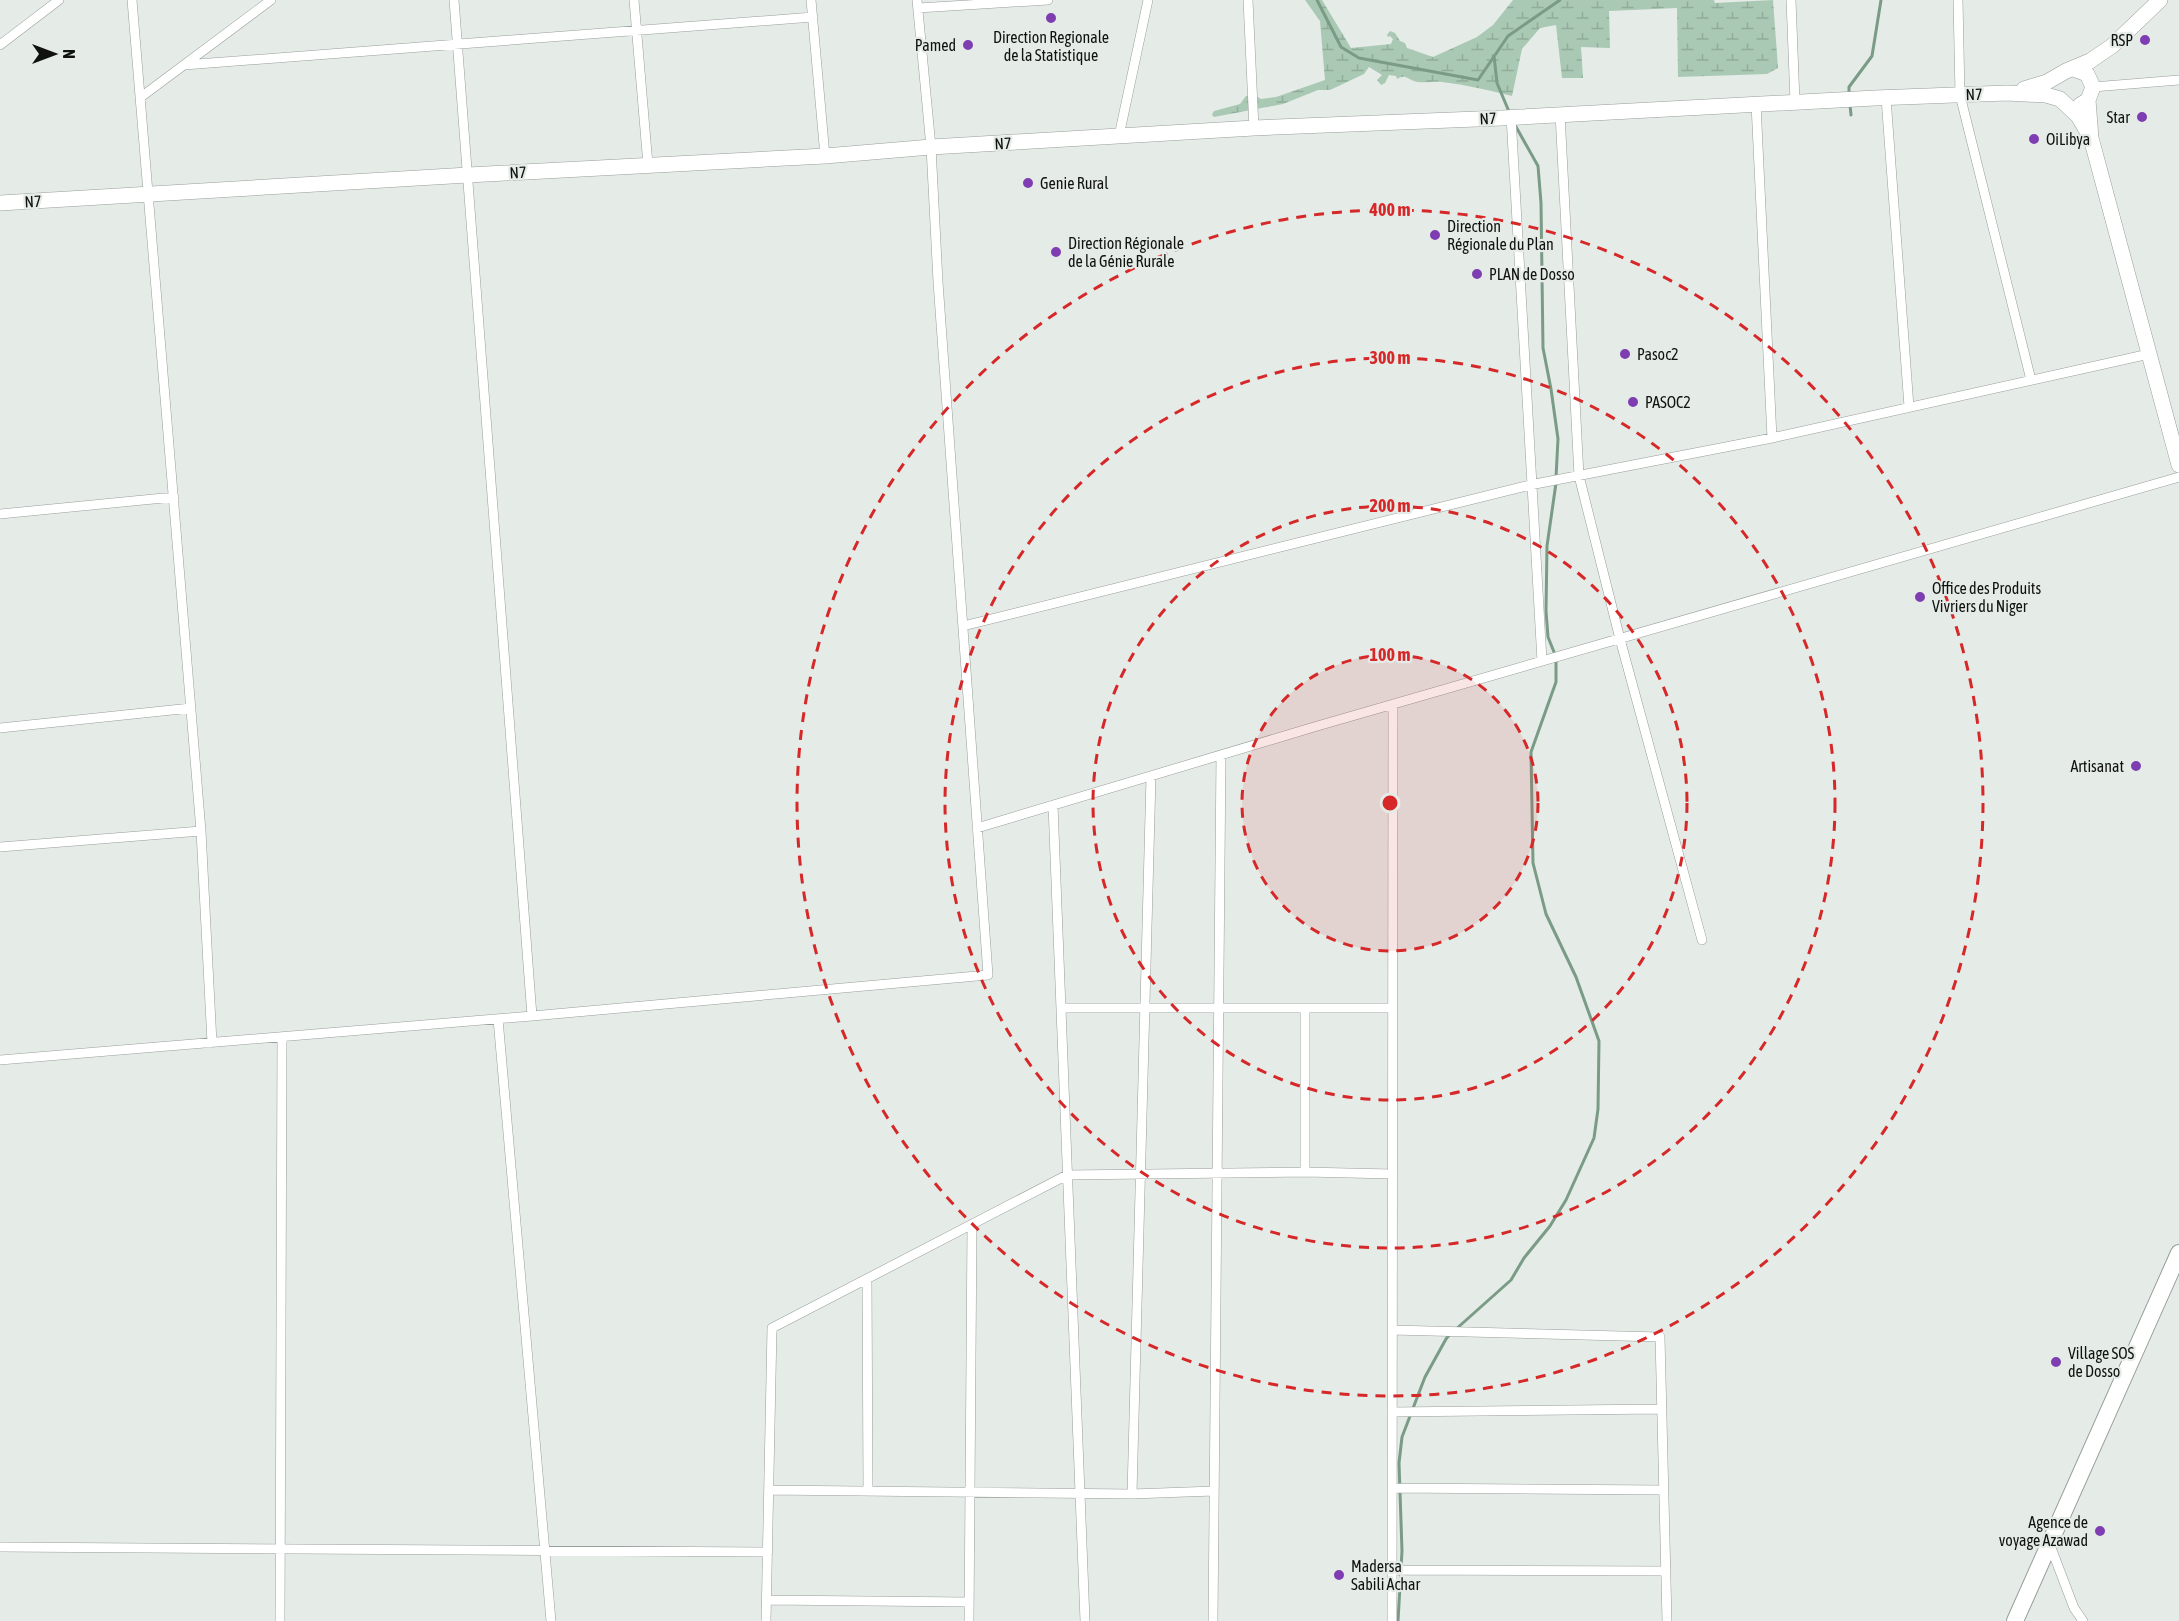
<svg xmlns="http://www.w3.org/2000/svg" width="2179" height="1621" font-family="'Asap Condensed',sans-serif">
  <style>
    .wetland { fill: url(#wetland-marsh) }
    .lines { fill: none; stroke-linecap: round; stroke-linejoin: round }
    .stream { stroke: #7a9b86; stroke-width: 3 }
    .street-casing { stroke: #989e9a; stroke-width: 10 }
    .primary-casing { stroke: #989e9a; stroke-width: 16 }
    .highway-casing { stroke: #989e9a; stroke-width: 18 }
    .street { stroke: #fff; stroke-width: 9 }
    .primary { stroke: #fff; stroke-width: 15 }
    .highway { stroke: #fff; stroke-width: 16 }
    .ring { fill: none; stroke: #d62828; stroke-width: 3; stroke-dasharray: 10 8 }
    .poi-dot { fill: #7f3db2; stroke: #e5ebe7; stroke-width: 2 }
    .labels { text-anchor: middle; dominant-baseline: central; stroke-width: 4.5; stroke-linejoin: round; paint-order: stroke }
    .poi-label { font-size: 16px; fill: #101210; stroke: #e5ebe7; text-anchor: start }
    .street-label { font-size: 16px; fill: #101210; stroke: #e5ebe7 }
    .centre { fill: #d62828; stroke: #e5ebe7; stroke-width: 3 }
    .ring-label { font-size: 18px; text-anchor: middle; font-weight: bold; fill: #d62828; stroke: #e5ebe7; stroke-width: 4.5; stroke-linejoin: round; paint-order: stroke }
  </style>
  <defs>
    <pattern id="wetland-marsh" width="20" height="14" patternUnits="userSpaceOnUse" patternTransform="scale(1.5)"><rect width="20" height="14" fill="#a9c9b4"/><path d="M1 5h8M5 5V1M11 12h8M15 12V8" fill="none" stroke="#90ac9a"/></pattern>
  </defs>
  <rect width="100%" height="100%" fill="#e5ebe7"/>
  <path class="wetland" d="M 1305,0 L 1322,0 L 1351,48 L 1391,44 L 1393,39 L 1390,36 L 1388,37 L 1387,35 L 1390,31 L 1395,33 L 1400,41 L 1405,43 L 1407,48 L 1433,57 L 1477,37 L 1493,25 L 1513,0 L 1714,0 L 1715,3 L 1773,0 L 1778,68 L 1767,74 L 1678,77 L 1677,8 L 1609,11 L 1610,48 L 1581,47 L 1583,78 L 1562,78 L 1556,25 L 1540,28 L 1522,49 L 1512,96 C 1489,90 1466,85 1442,82 C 1434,81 1421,84 1414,81 C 1406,78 1405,74 1397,79 L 1396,76 L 1389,75 L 1385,83 L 1381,85 L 1377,80 L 1382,75 L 1369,67 L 1364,74 L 1330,90 L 1318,90 L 1283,104 L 1214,117 L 1212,115 L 1214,111 L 1240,104 L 1246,96 L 1256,96 L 1261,99 L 1276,97 L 1325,80 L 1320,21 Z"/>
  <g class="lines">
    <path class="stream" d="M 1317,0 L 1341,47 L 1359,58 L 1478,80 L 1508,36 L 1560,0
      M 1494,56 L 1497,83 L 1510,114
      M 1849,95 L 1849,87 L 1872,56 L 1881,0
      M 1850,105 L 1851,115
      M 1515,125 L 1538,166 L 1541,203 L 1543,348 L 1551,389 L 1558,439 L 1556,477
      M 1455,1330 L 1511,1280 L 1524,1258 L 1550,1226 L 1566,1200 L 1594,1138 L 1598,1109 L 1599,1041 L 1576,977 L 1546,914 L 1533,863 L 1531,752 L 1556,682 L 1556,657 L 1548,637 L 1546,611 L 1547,546 L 1556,483
      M 1398,1621 L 1402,1551 L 1399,1463 L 1402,1437 L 1425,1377 L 1446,1339 L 1450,1334"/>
    <defs>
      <path id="street" d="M 132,0 L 201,831 L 212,1043
        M 454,0 L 532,1016
        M 634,0 L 648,165
        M 811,0 L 825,156
        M 1248,0 L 1254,128
        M 1791,0 L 1795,102
        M 1958,0 L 1960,95 L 2031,380
        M 918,8 L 1048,0
        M 0,45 L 59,0
        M 184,65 L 813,17
        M 2093,87 L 2179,80
        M 141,97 L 271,0
        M 1886,98 L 1909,407
        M 1756,104 L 1772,438
        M 1560,114 L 1579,476 L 1620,639 L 1702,940
        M 1511,116 L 1542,661
        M 1119,136 L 1148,0
        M 0,514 L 174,497
        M 963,626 L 1530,485 L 1772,438 L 2149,354
        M 0,728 L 191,708
        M 1053,805 L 1085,1621
        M 977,828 L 1314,727 L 2179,477
        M 0,847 L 201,831
        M 1061,1008 L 1392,1008
        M 1305,1008 L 1305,1172
        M 498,1019 L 551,1621
        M 0,1060 L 532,1016 L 988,975 L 938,282 L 931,147 L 917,0
        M 867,1279 L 868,1491
        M 1392,1330 L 1660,1337 L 1667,1621
        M 1392,1412 L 1661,1409
        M 1392,1488 L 1663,1490
        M 769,1490 L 1132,1494 L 1214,1491
        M 1132,1494 L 1151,776
        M 2050,1545 L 2074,1608 L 2083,1621
        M 0,1547 L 768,1552
        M 1392,1570 L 1666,1571
        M 767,1600 L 969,1602
        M 280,1621 L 282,1037
        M 766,1621 L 772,1328 L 1067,1175 L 1305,1172 L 1392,1174
        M 969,1621 L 972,1225
        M 1213,1621 L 1221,755
        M 1392,1621 L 1393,705"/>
      <path id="primary" d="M 2073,69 L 2087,74 L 2093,87 L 2088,100 L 2080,105
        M 2024,89 L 2047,82 L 2066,71 L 2090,61 L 2112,46 L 2160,0
        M 2088,100 L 2091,138 L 2179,465
        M 0,203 L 468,175 L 825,156 L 931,147 L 1254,128 L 1502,118 L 1875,98 L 2007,93 L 2046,95 L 2060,99 L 2078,116 L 2091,138"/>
      <path id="highway" d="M 2015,1621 L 2179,1253"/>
    </defs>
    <use href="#street" class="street-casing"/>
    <use href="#primary" class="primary-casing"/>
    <use href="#highway" class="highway-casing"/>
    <use href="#street" class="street"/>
    <use href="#primary" class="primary"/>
    <use href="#highway" class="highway"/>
  </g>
  <circle cx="1390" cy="803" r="148" fill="#d62828" fill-opacity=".12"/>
  <g class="ring">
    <circle cx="1390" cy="803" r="148"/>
    <circle cx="1390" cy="803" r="297"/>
    <circle cx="1390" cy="803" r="445"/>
    <circle cx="1390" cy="803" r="593"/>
  </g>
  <g class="poi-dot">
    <circle cx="1051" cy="18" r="6"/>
    <circle cx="2145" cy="40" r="6"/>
    <circle cx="968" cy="45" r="6"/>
    <circle cx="2142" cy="117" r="6"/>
    <circle cx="2034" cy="139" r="6"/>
    <circle cx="1028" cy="183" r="6"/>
    <circle cx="1435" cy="235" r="6"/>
    <circle cx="1056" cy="252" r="6"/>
    <circle cx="1477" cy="274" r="6"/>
    <circle cx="1625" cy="354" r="6"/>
    <circle cx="1633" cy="402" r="6"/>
    <circle cx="1920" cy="597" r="6"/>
    <circle cx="2136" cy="766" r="6"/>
    <circle cx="2056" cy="1362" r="6"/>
    <circle cx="2100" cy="1531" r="6"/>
    <circle cx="1339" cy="1575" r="6"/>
  </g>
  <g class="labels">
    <g class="poi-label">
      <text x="1051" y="37" text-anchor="middle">Direction Regionale<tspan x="1051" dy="18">de la Statistique</tspan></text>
      <text x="2133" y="40" text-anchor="end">RSP</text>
      <text x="956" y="45" text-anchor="end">Pamed</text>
      <text x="2130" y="117" text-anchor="end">Star</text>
      <text x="2046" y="139">OiLibya</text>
      <text x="1040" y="183">Genie Rural</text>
      <text x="1447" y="226">Direction<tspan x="1447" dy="18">Régionale du Plan</tspan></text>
      <text x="1068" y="243">Direction Régionale<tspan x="1068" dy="18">de la Génie Rurale</tspan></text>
      <text x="1489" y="274">PLAN de Dosso</text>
      <text x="1637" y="354">Pasoc2</text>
      <text x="1645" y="402">PASOC2</text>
      <text x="1932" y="588">Office des Produits<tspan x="1932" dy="18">Vivriers du Niger</tspan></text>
      <text x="2124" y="766" text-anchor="end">Artisanat</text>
      <text x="2068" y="1353">Village SOS<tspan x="2068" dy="18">de Dosso</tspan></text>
      <text x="2088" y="1522" text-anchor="end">Agence de<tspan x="2088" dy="18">voyage Azawad</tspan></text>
      <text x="1351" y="1566">Madersa<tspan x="1351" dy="18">Sabili Achar</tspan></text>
    </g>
    <g class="street-label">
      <text transform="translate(1974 94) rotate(-2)">N7</text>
      <text transform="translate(1488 118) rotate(-3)">N7</text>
      <text transform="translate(1003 143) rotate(-3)">N7</text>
      <text transform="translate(518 172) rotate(-3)">N7</text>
      <text transform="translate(33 201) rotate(-3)">N7</text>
    </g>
  </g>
  <circle cx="1390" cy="803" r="9" class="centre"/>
  <g class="ring-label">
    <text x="1390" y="216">400 m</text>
    <text x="1390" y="364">300 m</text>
    <text x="1390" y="512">200 m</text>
    <text x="1390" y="661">100 m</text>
  </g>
  <g transform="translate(54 54) rotate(90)" stroke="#e5ebe7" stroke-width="4.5" paint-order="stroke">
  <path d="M0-4.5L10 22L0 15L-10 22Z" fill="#101210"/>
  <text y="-9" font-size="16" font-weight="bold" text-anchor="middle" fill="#101210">N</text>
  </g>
</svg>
